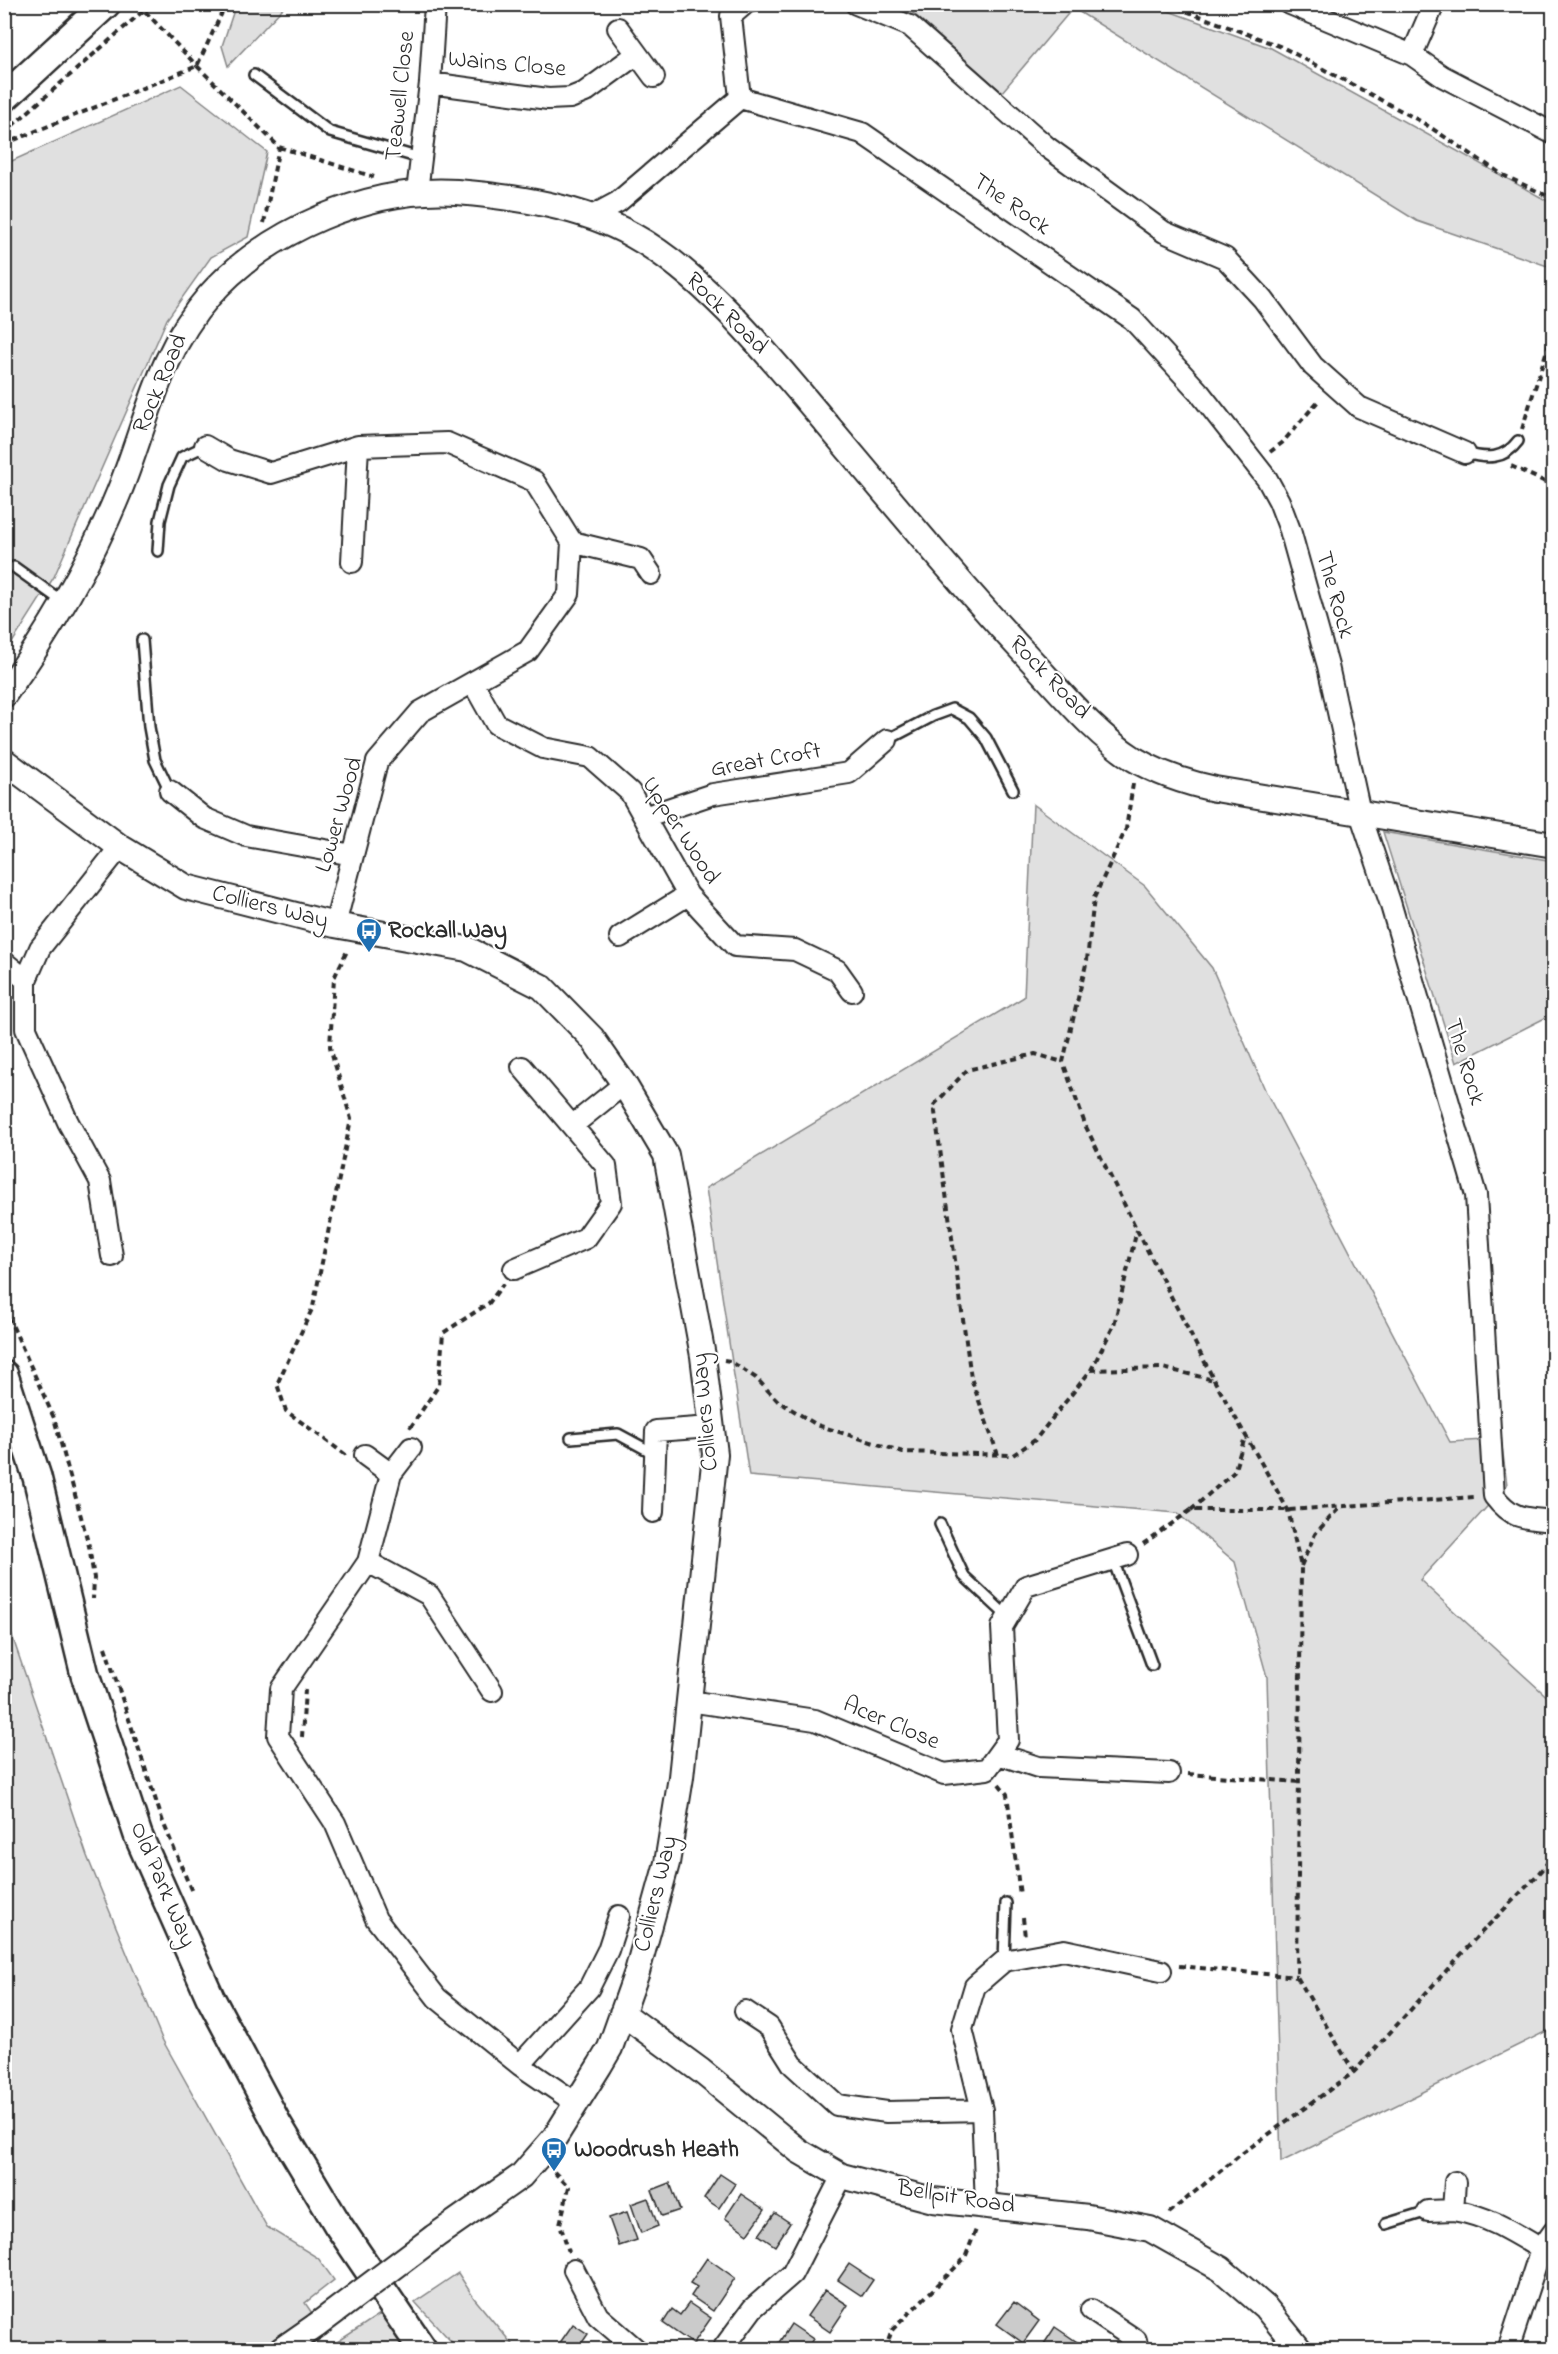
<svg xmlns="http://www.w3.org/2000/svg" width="1558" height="2354" font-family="'Indie Flower',sans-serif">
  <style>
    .green { fill: #e0e0e0; stroke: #868686; stroke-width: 1.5 }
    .building { fill: #cbcbcb; stroke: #2b2b2b; stroke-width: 1.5 }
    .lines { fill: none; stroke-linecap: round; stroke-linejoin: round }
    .service-casing { stroke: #2b2b2b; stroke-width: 14 }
    .minor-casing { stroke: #2b2b2b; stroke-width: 24 }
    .tertiary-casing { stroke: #2b2b2b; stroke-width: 28 }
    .secondary-casing { stroke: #2b2b2b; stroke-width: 32 }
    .path { stroke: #2b2b2b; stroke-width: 4; stroke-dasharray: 6 4.5; stroke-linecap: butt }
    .service { stroke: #fff; stroke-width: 9 }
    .minor { stroke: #fff; stroke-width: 20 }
    .tertiary { stroke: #fff; stroke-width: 24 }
    .secondary { stroke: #fff; stroke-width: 27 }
    .tertiary-bridge-casing { stroke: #2b2b2b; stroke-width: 28; stroke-linecap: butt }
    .path-bridge { stroke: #2b2b2b; stroke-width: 4; stroke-dasharray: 6 4.5; stroke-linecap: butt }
    .tertiary-bridge { stroke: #fff; stroke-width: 24 }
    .labels { text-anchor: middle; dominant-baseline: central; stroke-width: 4.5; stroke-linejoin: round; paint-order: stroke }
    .street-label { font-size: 24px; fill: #2b2b2b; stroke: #fff }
    .poi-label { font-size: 24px; font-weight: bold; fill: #2b2b2b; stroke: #fff; text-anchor: start }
  </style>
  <rect width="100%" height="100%" fill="#fff"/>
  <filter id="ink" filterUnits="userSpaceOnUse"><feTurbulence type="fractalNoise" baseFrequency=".0167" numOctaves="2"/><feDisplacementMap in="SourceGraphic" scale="12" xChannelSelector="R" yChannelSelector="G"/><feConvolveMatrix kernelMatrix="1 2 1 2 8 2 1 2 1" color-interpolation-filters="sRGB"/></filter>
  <g filter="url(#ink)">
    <path class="green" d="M 236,4 L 286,5 L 228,66 L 222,46 Z
      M 901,5 L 1152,5 L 1271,48 L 1553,204 L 1553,268 L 1417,221 L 1073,8 L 1002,92 L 905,6 Z
      M 181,85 L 267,152 L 248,237 L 211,257 L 167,319 L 54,577 L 5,654 L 5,164 Z
      M 1033,804 L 1145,886 L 1212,968 L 1266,1092 L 1450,1442 L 1501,1439 L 1507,1485 L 1420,1580 L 1553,1702 L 1553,2028 L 1281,2162 L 1267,1677 L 1235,1562 L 1177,1513 L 749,1476 L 706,1188 L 1024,997 Z
      M 1383,832 L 1553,861 L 1553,1014 L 1456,1063 Z
      M 4,1536 L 9,1542 L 6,1618 L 87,1856 L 162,2039 L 267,2227 L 318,2258 L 334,2280 L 305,2303 L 312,2313 L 259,2349 L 5,2349 Z
      M 458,2273 L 474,2298 L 516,2349 L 458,2349 L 415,2302 Z
      M 380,2314 L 408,2349 L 325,2350 Z"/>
    <path class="building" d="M 720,2174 L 735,2184 L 719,2208 L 704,2198 Z
      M 670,2183 L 680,2210 L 662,2216 L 652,2190 Z
      M 741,2194 L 765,2210 L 748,2234 L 725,2218 Z
      M 648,2198 L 658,2226 L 641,2233 L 631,2204 Z
      M 627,2212 L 637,2240 L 619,2246 L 609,2218 Z
      M 775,2213 L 790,2223 L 775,2246 L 759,2235 Z
      M 707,2258 L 735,2278 L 713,2311 L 691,2296 L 697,2287 L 690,2283 Z
      M 849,2264 L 873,2280 L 862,2296 L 838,2280 Z
      M 825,2290 L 848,2305 L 830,2332 L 807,2316 Z
      M 1014,2302 L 1039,2321 L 1023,2343 L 997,2324 Z
      M 689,2303 L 711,2318 L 693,2344 L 663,2323 L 672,2309 L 680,2315 Z
      M 573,2324 L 588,2334 L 577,2350 L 560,2350 L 557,2347 Z
      M 791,2324 L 813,2339 L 806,2350 L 774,2350 Z
      M 1055,2327 L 1080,2344 L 1076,2350 L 1040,2350 Z"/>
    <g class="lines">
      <defs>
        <path id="service" d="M 254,75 L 330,132 L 420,158
          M 1465,453 C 1486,459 1504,460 1518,441
          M 158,551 L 160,521 L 169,485 L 182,457 L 205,446
          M 14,567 L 63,602
          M 142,640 L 149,727 L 155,760 L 170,791
          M 887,740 L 933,716 L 952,709 L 969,718 L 986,738 L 1013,790
          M 571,1438 L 618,1434 L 655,1454
          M 940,1524 L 964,1576 L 1008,1617
          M 1113,1560 L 1152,1665
          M 1004,1961 L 1006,1903
          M 1386,2224 L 1428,2211"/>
        <path id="minor" d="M 856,4 L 910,26 L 1047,147 L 1164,232 L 1225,258 L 1263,299 L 1313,366 L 1359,407 L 1465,453
          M 1290,4 L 1412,55 L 1442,76 L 1554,134
          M 618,28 L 654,77
          M 1412,55 L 1434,4
          M 430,83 L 548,99 L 570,98 L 585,92 L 637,54
          M 740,98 L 731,16 L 745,4
          M 417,192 L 430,83 L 435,4
          M 590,217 L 618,202 L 740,98 L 862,133 L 1132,319 L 1199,392 L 1267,479 L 1279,501 L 1290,530 L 1328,666 L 1360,813 L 1390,902 L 1476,1195 L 1494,1496 C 1512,1520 1525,1518 1554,1521
          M 205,446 L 229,460 L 271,473 L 358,446 L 447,443 L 534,481 L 572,542 L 569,594 L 528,651 L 420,712 L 377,762 L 335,925
          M 572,542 L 641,559 L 651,574
          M 352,562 L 358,446
          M 473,683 L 496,724 L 543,748 L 590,757 L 630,792 L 688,895 L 735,946 L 795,950 L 837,970 L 852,991
          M 170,791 L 204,818 L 246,836 L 353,855
          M 644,817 L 713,794 L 849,773 L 887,740
          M 620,937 L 688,895
          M 4,962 L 26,980
          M 573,1125 L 624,1084
          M 112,1256 L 100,1181 L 68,1122 L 26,1029 L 26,980 L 40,948 L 120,847
          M 514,1269 L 586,1238 L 611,1203 L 606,1166 L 522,1067
          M 411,1448 L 391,1474 L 368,1562 L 281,1689 L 278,1736 L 335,1823 L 376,1919 L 437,1998 L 520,2065 L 576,2103
          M 365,1455 L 391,1474
          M 653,1512 L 656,1431 L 711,1427
          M 368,1562 L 429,1595 L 492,1691
          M 689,1701 L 815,1720 L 944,1774 L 987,1769 L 1008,1740 L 1002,1627 L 1026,1586 L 1127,1555
          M 998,1754 L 1038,1767 L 1169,1773
          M 745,2011 L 769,2027 L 793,2065 L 837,2105 L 887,2112 L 982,2110
          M 520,2065 L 589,1988 L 608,1950 L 619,1916
          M 986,2204 L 982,2110 L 962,2029 L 975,1986 L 1004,1961 L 1064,1950 L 1161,1971
          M 1453,2210 C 1488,2216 1511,2231 1541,2249
          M 1428,2211 L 1453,2210 L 1455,2182
          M 574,2270 L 598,2316 L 637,2350
          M 1091,2310 L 1136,2340 L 1138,2350
          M 722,2350 L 753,2308 L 792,2274 L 842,2176
          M 1508,2350 L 1541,2249 L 1554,2231"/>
        <path id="tertiary" d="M 4,695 C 50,631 89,565 119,492 C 147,423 158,354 209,296 C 266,231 370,186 457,192 C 515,197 581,206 632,235 C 707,276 775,363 830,428 C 895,505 959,583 1028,657 C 1061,692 1093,733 1134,759 C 1159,774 1187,783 1215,789 L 1554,845
          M 4,761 L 120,847 L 186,887 L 335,925 L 467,949 L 542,987 L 592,1038 L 624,1084 L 666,1155 L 703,1356 L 715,1454 L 681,1777 L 667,1863 L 637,1972 L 610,2048 L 600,2065 L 555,2137 L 521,2176 L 434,2237
          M 622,2013 L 701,2071 L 799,2151 L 842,2176 L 933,2200 L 1088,2217 L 1150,2229 L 1221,2269 L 1265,2307 L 1300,2350
          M 281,2350 L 317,2325"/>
        <path id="secondary" d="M 4,98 L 106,4
          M 4,1375 L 37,1477 L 85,1675 L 138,1835 L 210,1997 L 278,2125 L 338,2225 L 423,2350"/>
      </defs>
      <use href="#service" class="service-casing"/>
      <use href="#minor" class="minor-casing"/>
      <use href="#tertiary" class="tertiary-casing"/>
      <use href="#secondary" class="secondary-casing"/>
      <path class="path" d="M 1167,4 L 1282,47 L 1422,122 L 1503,175 L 1554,199
        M 197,66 L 279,147 L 374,177
        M 4,133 L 151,4
        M 4,144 L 197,66 L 226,4
        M 264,223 L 279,147
        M 1522,429 L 1554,328
        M 1270,452 L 1282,443 L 1320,399
        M 1511,466 L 1554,486
        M 1133,784 L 1126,829 L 1094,898 L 1087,960 L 1063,1062 L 1086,1127 L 1137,1230 L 1214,1380 L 1288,1510 L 1301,1567 L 1297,1977 L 1354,2072
        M 4,1307 L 54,1418 L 89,1546 L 94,1578 L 93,1599
        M 724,1360 L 730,1361 L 756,1378 L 778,1401 L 817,1425 L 903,1452 L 1013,1455 L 1035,1440 L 1091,1370 L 1114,1325 L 1137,1230
        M 1091,1370 L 1163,1368 L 1214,1380
        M 410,1428 L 439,1385 L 443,1333 L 489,1303 L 503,1284
        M 346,1455 L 286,1411 L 277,1384 L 313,1307 L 351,1119 L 330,1047 L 334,978 L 348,949
        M 998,1455 L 971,1378 L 934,1105 L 967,1070 L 1035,1054 L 1063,1062
        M 1191,1510 L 1234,1472 L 1246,1434
        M 1143,1544 L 1191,1510 L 1288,1510 L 1475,1497
        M 1301,1566 L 1315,1534 L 1341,1506
        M 105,1647 L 163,1822 L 192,1892
        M 302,1737 L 305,1690
        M 1188,1774 L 1299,1782
        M 999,1784 L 1007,1794 L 1020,1895
        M 1023,1918 L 1025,1937
        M 1179,1966 L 1297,1977
        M 554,2172 L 569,2187 L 560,2224 L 569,2252
        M 1169,2213 L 1240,2155 L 1354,2072 L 1476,1938 L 1532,1881 L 1554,1855
        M 885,2350 L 892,2330 L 965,2258 L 977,2227"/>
      <use href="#service" class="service"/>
      <use href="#minor" class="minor"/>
      <use href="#tertiary" class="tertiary"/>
      <use href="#secondary" class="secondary"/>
      <defs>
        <path id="tertiary-bridge" d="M 317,2325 L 434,2237"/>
      </defs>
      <use href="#tertiary-bridge" class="tertiary-bridge-casing"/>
      <path class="path-bridge" d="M 138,4 L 197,66"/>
      <use href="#tertiary-bridge" class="tertiary-bridge"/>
    </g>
  </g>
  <defs>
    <symbol id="bus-pin" viewBox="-11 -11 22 30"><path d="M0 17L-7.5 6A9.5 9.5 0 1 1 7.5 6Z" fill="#1f6fb2" stroke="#fff"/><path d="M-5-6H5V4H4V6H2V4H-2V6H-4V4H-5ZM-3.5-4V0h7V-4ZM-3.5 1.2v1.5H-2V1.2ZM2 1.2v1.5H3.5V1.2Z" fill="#fff"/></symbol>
  </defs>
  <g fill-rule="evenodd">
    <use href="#bus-pin" x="354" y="916" width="30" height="40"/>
    <use href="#bus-pin" x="539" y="2135" width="30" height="40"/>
  </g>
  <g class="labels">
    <g class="street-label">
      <text transform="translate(507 65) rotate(5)">Wains Close</text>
      <text transform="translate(401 96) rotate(-84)">Teawell Close</text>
      <text transform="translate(1011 205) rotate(35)">The Rock</text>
      <text transform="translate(726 314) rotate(45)">Rock Road</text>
      <text transform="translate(161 384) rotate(-67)">Rock Road</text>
      <text transform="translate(1334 595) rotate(74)">The Rock</text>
      <text transform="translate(1049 678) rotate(46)">Rock Road</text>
      <text transform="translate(766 761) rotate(-10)">Great Croft</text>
      <text transform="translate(340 815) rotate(-74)">Lower Wood</text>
      <text transform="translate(680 831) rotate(57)">Upper Wood</text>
      <text transform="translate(270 908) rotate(14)">Colliers Way</text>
      <text transform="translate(1464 1062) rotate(73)">The Rock</text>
      <text transform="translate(706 1412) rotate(-95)">Colliers Way</text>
      <text transform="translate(891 1724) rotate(23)">Acer Close</text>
      <text transform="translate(162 1885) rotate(67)">Old Park Way</text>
      <text transform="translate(657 1894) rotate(-76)">Colliers Way</text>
      <text transform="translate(956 2198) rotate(9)">Bellpit Road</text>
    </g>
    <g class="poi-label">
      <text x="388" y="931">Rockall Way</text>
      <text x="574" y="2150">Woodrush Heath</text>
    </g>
  </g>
  <rect width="1558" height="2354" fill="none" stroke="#fff" stroke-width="24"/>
  <rect x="12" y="12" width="1534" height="2330" fill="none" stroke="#2b2b2b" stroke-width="2" filter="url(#ink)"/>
</svg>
